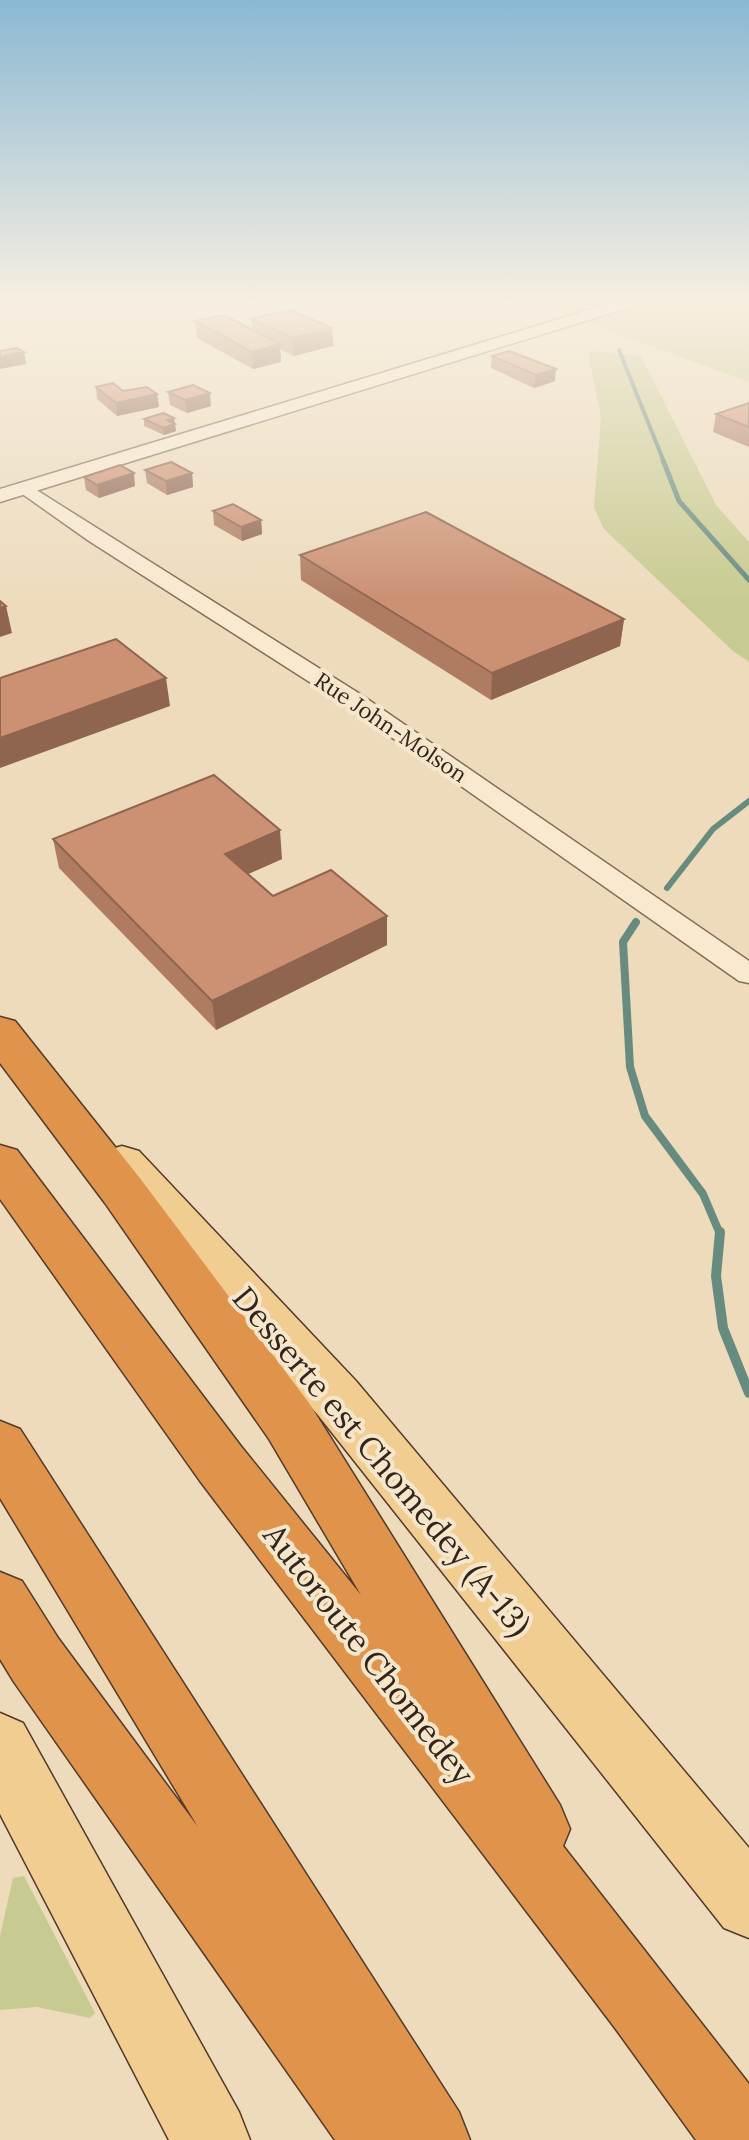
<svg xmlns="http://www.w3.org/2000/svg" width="749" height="2140" font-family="Lora,serif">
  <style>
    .green { fill: #c8cb91 }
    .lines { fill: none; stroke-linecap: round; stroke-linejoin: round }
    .stream-far4 { stroke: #688b80; stroke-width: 4 }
    .stream-far3 { stroke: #688b80; stroke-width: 5 }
    .stream-far2 { stroke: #688b80; stroke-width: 6 }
    .stream-far1 { stroke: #688b80; stroke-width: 8 }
    .stream { stroke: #688b80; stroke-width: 10 }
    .minor-casing { stroke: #846b56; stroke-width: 3 }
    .tertiary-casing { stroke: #846b56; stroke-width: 3 }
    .primary-casing { stroke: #523a2b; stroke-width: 3 }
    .motorway-casing { stroke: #523a2b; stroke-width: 3 }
    .minor { fill: #f8e9cf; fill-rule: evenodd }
    .tertiary { fill: #f8e9cf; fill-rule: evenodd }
    .primary { fill: #f2cd92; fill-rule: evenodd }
    .motorway { fill: #df934b; fill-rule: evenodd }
    .wall { fill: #af7c62 }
    .shaded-wall { fill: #8f6550 }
    .building { fill: #cc9072; stroke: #8f6550; stroke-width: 2 }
    .labels { text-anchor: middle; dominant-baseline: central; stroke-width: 8; stroke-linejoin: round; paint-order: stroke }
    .far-street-label { font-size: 22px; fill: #34251b; stroke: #f5e6cc }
    .near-street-label { font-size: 32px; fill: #34251b; stroke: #f5e6cc }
  </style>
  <rect width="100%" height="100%" fill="#eddbbc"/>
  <path class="green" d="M 551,302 L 749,302 L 749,382 L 597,326 Z
    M 598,351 L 641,356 L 716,505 L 749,542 L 749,662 L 733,651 L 604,529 L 594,508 L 601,417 L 588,353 Z
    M 24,1876 L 95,2013 L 90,2018 L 37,2007 L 0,2010 L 0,1936 L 13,1878 Z"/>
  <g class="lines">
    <path class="stream-far4" d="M 619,350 L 664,462"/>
    <path class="stream-far3" d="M 663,460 L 679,501 L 749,580"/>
    <path class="stream-far2" d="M 667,888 L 713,829 L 749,801"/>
    <path class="stream-far1" d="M 636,922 L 623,942 L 630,1067 L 645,1116 L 703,1194 L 720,1234"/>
    <path class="stream" d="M 720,1232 L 716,1276 L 723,1328 L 749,1393"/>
    <defs>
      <path id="minor" d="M 27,484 L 360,694 L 749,961 L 749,983 L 739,981 L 344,704 L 89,541 L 21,493 L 18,489 Z"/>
      <path id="tertiary" d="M 615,302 L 639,302 L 637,305 L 0,502 L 0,489 Z"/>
      <path id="primary" d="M 122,1146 L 139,1151 L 356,1381 L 749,1848 L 749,1938 L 724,1928 L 318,1415 L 105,1177 L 99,1164 L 105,1151 Z
        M 0,1713 L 23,1723 L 239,2112 L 250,2140 L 169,2140 L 0,1814 Z"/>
      <path id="motorway" d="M 0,1017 L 15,1021 L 139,1177 L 309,1403 L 560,1805 L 570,1829 L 563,1846 L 749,2084 L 749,2140 L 696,2140 L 615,2028 L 200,1481 L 0,1199 L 0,1145 L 17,1150 L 240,1445 L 361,1595 L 269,1439 L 105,1203 L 0,1063 Z
        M 0,1421 L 20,1429 L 459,2112 L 470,2140 L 335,2140 L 14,1682 L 0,1659 L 0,1572 L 22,1581 L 58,1638 L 198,1827 L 0,1498 Z"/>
    </defs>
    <use href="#minor" class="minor-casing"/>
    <use href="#tertiary" class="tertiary-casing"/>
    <use href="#primary" class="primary-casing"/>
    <use href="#motorway" class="motorway-casing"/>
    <use href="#minor" class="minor"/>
    <use href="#tertiary" class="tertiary"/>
    <use href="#primary" class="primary"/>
    <use href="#motorway" class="motorway"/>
  </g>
  <path class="wall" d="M 251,319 L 332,328 L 333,346 L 293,356 L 280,349 L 281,362 L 253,369 L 197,338 L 195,321 L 252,329 Z
    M 492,356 L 555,381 L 534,388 L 491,368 Z
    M 96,387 L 123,391 L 157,394 L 159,407 L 117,416 L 97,399 Z
    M 168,392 L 211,406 L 187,413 L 170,405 Z
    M 749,403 L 749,447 L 713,432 L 716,414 Z
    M 174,418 L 176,431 L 164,435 L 144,426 L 144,419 Z
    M 145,470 L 192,473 L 193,487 L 167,495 L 147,483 Z
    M 84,477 L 135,486 L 99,498 L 86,490 Z
    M 213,511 L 261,520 L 262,534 L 242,541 L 214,525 Z
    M 300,555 L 624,619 L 620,646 L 491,700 L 301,580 Z
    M 53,839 L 282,859 L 248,874 L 273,896 L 387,916 L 387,945 L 216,1030 L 59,868 Z"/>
  <path class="shaded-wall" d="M 77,302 L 92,302 L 78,305 Z
    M 332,328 L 333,346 L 293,356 L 293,338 Z
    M 280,344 L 281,362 L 253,369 L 252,352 Z
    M 24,352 L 26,364 L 0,369 L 0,357 Z
    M 556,369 L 555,381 L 534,388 L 536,375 Z
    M 210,393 L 211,406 L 187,413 L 185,400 Z
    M 157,394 L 159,407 L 117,416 L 116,403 Z
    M 174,418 L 176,431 L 164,435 L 163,428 L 167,420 Z
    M 134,473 L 135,486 L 99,498 L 97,485 Z
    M 192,473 L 193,487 L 167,495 L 166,481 Z
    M 261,520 L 262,534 L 242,541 L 241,527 Z
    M 6,606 L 12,633 L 0,637 L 0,608 Z
    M 624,619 L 620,646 L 491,700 L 492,673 Z
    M 166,678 L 170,706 L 0,768 L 0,738 Z
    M 280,830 L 282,859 L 228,883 L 225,854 Z
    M 387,916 L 387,945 L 216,1030 L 212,1001 Z"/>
  <path class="building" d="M 290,310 L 332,328 L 293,338 L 251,319 Z
    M 224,315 L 280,344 L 252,352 L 195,321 Z
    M 17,348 L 24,352 L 0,357 L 0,351 Z
    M 509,351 L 556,369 L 536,375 L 492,356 Z
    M 113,383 L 123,391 L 147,387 L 157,394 L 116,403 L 96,387 Z
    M 193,385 L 210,393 L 185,400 L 168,392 Z
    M 749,403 L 749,427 L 716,414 Z
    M 163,413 L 174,418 L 167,420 L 175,424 L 163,428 L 144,419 Z
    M 171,462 L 192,473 L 166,481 L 145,470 Z
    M 120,465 L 134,473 L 97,485 L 84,477 Z
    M 233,504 L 261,520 L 241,527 L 213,511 Z
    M 426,512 L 624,619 L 492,673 L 300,555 Z
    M 0,601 L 6,606 L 0,608 Z
    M 116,639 L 166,678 L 0,738 L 0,678 Z
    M 214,775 L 280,830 L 225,854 L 273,896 L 331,870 L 387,916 L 212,1001 L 53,839 Z"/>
  <linearGradient id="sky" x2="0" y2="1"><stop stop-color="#8bb8d3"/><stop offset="0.5" stop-color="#f7efe1"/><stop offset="1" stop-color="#f7efe1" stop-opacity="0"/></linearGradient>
  <rect width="749" height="601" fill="url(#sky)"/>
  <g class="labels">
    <g class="far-street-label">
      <text transform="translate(391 727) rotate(34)">Rue John-Molson</text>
    </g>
    <g class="near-street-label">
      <text transform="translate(382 1461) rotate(50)">Desserte est Chomedey (A-13)</text>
      <text transform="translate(369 1654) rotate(52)">Autoroute Chomedey</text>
    </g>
  </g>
</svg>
